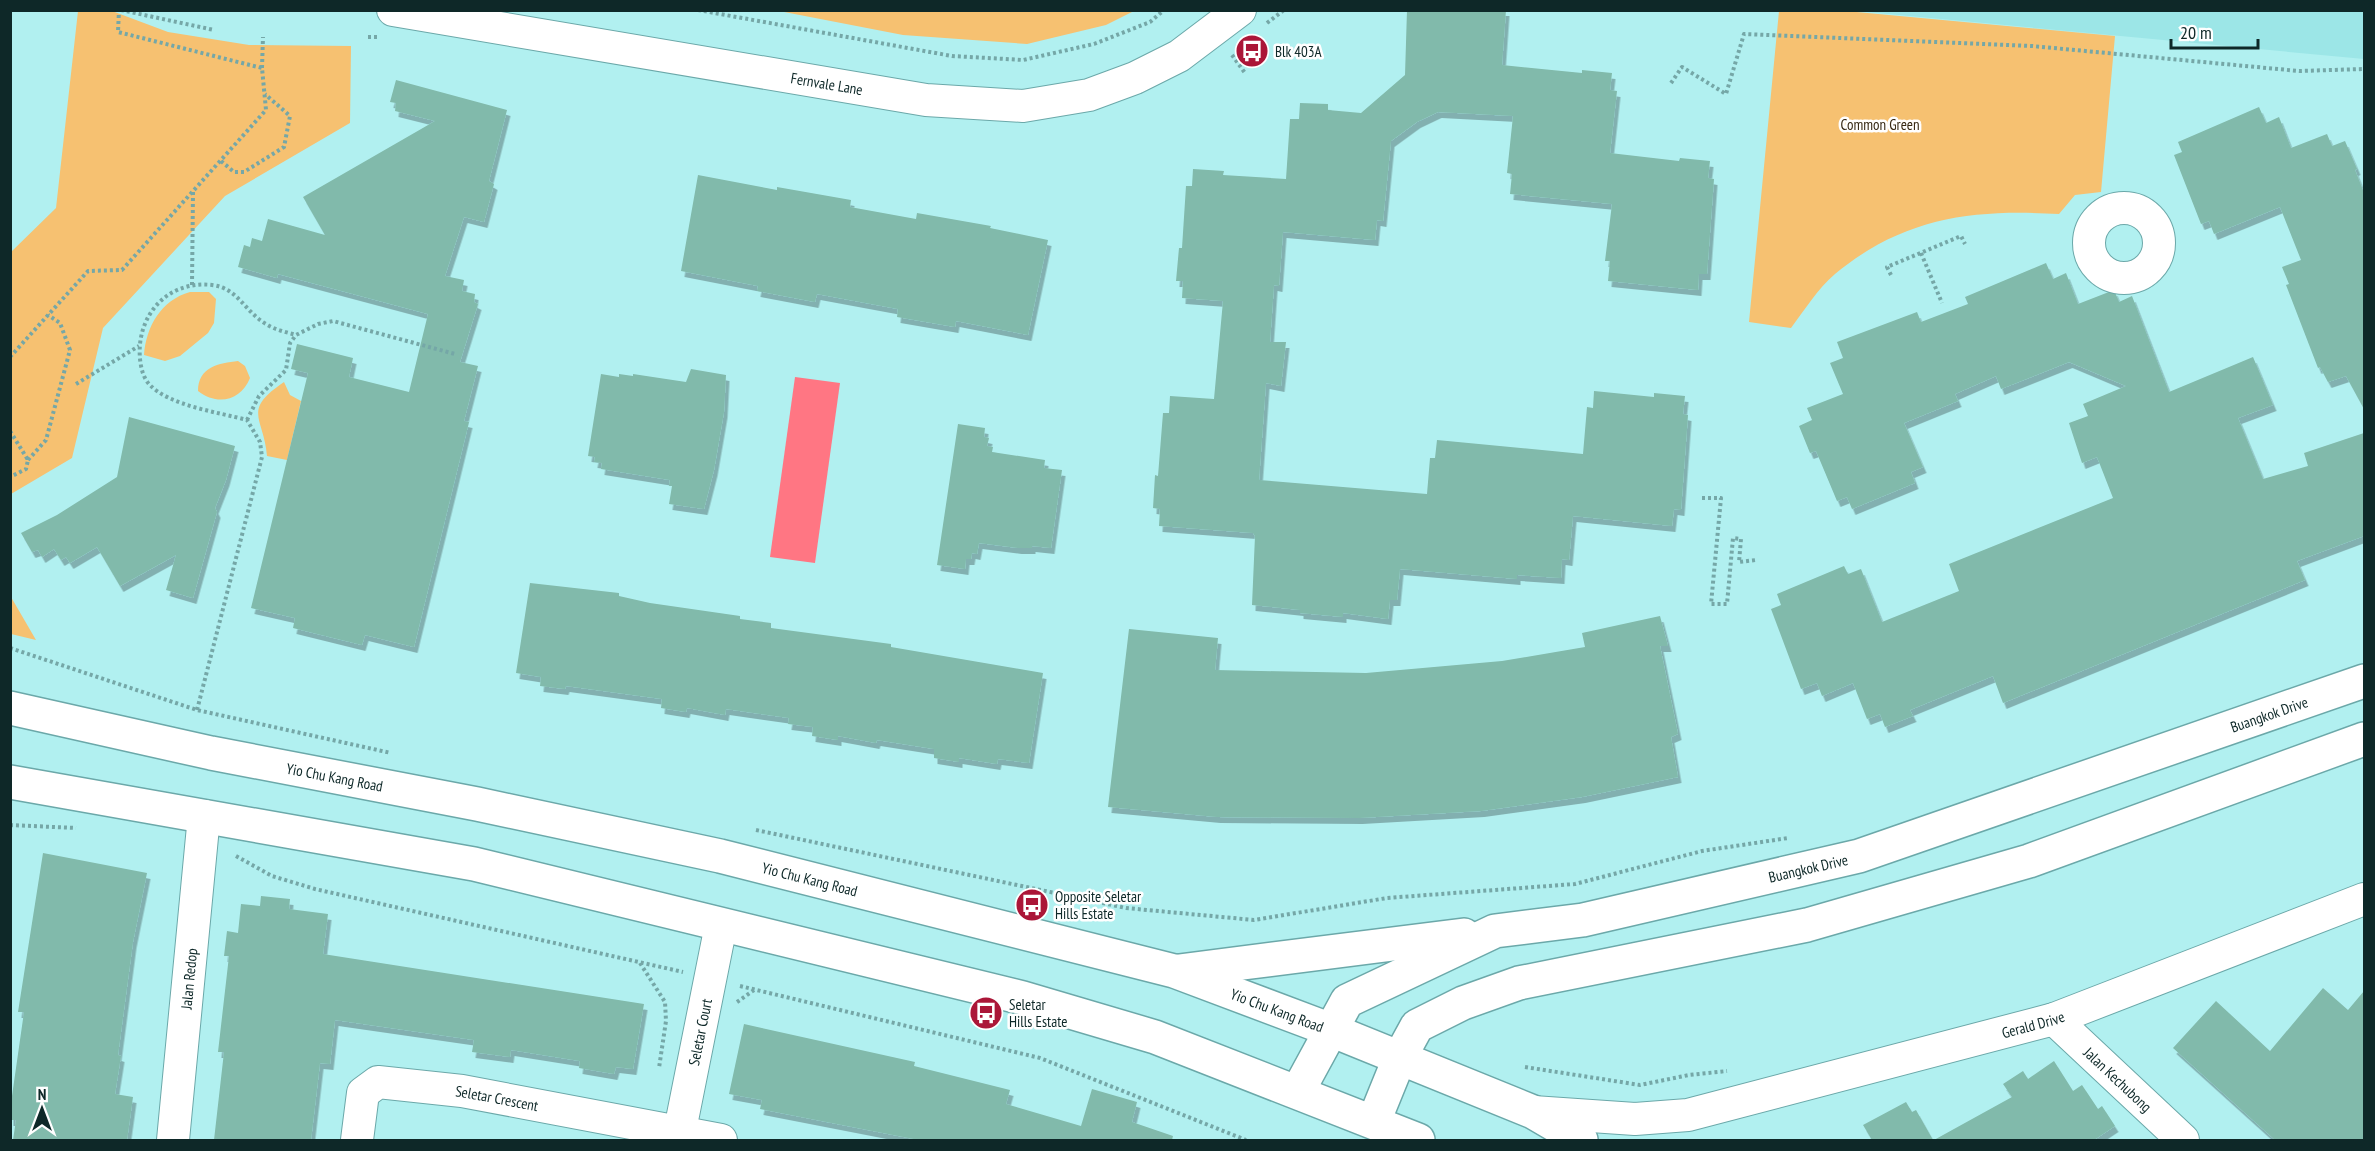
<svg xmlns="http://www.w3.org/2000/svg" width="2375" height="1151" font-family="'PT Sans Narrow',sans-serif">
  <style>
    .built { fill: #9ce6e7 }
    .green { fill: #f6c171 }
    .water { fill: #ff7683 }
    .building { fill: #81baab; filter: url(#shadow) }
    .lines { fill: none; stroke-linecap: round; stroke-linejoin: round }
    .minor-casing { stroke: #6ba8a9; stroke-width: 34 }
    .major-casing { stroke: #6ba8a9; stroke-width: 36 }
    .path { stroke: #75a7a7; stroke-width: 4; stroke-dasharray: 3 3; stroke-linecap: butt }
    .minor { stroke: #fff; stroke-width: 32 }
    .major { stroke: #fff; stroke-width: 33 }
    .labels { text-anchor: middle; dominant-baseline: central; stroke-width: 5; stroke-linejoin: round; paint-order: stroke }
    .poi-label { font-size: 15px; fill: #0e2828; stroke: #fff; text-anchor: start }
    .street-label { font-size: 15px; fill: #0e2828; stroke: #fff }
    .park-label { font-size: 15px; fill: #362813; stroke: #fff }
  </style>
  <defs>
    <filter id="shadow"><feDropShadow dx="3.5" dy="6" stdDeviation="0" flood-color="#0004"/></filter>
  </defs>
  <rect width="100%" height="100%" fill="#b1f0f0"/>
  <path class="built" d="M 1856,11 L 2364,11 L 2364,59 L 2078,32 Z"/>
  <path class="green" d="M 78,11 L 112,11 L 168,32 L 249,45 L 351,46 L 350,123 L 225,196 L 103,328 L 72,458 L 11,494 L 11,252 L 56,208 Z
    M 779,11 L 1134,11 L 1106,25 L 1027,44 L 903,35 Z
    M 1779,11 L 1846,11 L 2115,36 L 2101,192 L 2075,195 L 2059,214 C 1973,209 1904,217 1835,274 C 1818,288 1804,311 1791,328 L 1749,322 Z
    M 190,292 L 209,292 L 216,299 L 214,323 L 208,333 L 180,356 L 165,361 L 144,355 C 146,327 161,300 190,292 Z
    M 238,361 L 245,366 L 250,378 C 241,401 217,406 198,391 C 198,367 219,363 238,361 Z
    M 284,382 L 290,395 L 301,401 L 287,460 L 267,456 C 264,417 241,411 284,382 Z
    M 11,597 L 36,640 L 11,634 Z"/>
  <path class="water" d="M 795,377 L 840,383 L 815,563 L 770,557 Z"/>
  <path class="building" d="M 1407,10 L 1506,10 L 1502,65 L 1582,73 L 1582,70 L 1612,73 L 1610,90 L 1617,91 L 1610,153 L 1679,161 L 1680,158 L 1710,161 L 1708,178 L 1714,179 L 1707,274 L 1699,274 L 1698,290 L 1608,281 L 1610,261 L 1605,261 L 1612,204 L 1510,194 L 1512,174 L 1507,173 L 1513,116 L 1438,112 L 1417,122 L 1391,141 L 1383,221 L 1377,220 L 1375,240 L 1283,232 L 1279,286 L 1274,285 L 1270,342 L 1286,342 L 1281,386 L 1266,383 L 1259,480 L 1427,494 L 1430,458 L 1435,458 L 1437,440 L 1583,454 L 1587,407 L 1593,408 L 1594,391 L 1654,397 L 1654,393 L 1685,396 L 1683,414 L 1688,415 L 1681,510 L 1674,509 L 1672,526 L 1573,516 L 1569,560 L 1562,559 L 1561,578 L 1517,575 L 1517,579 L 1400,569 L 1397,600 L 1390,600 L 1388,619 L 1343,613 L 1343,617 L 1300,613 L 1300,610 L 1252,605 L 1255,536 L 1253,533 L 1159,526 L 1160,509 L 1153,508 L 1155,475 L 1158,476 L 1163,413 L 1169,413 L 1170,396 L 1214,399 L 1223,301 L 1182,298 L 1183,281 L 1176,281 L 1179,248 L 1182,248 L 1186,186 L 1192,186 L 1193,169 L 1224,171 L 1223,175 L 1286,179 L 1290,119 L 1299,119 L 1300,103 L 1328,104 L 1328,110 L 1361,113 L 1405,75 Z
    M 396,80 L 507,110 L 489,181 L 494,184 L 484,222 L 464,217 L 445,276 L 464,280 L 462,291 L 475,294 L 474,302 L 478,304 L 460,362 L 478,366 L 464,421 L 469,422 L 414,647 L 365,635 L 362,645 L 293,628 L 295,618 L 251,608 L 308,373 L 291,369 L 297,344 L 353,358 L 349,377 L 409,392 L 428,314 L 278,274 L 277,278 L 238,267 L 244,245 L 250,247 L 252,238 L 262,241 L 268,219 L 325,235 L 303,197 L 435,121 L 395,111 L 396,103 L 390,102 Z
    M 2259,107 L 2266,123 L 2279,117 L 2291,148 L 2327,134 L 2332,146 L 2345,141 L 2357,169 L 2355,170 L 2364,193 L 2364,409 L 2346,376 L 2328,382 L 2320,367 L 2318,368 L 2286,285 L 2289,284 L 2282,267 L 2301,260 L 2280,207 L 2214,234 L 2209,221 L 2201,224 L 2174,155 L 2182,152 L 2178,142 Z
    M 698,175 L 777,190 L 777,187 L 851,200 L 850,207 L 916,219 L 917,213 L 991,226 L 990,228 L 1048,240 L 1028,335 L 956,321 L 955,327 L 897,317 L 898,309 L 817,294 L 815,302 L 757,291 L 758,286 L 681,271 Z
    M 2046,263 L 2053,279 L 2066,273 L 2078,304 L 2114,290 L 2119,302 L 2132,296 L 2169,392 L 2253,357 L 2273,405 L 2238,418 L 2263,479 L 2308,466 L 2304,453 L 2364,433 L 2364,536 L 2297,561 L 2305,580 L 2003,703 L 1993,676 L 1910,710 L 1913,716 L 1885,727 L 1880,714 L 1867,719 L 1853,683 L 1822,696 L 1817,683 L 1801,689 L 1771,609 L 1781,605 L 1777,594 L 1844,566 L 1848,574 L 1861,569 L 1882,622 L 1959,591 L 1949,564 L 2113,498 L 2097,457 L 2082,463 L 2069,423 L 2088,416 L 2083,404 L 2126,386 L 2069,362 L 2001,389 L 1996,376 L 1955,394 L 1958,401 L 1904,423 L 1923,467 L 1911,472 L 1915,483 L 1852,509 L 1847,497 L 1837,501 L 1816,451 L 1810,453 L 1799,426 L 1812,420 L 1807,408 L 1843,394 L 1830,363 L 1843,358 L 1837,342 L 1917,312 L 1921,322 L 1968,304 L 1965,297 Z
    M 691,369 L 726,375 L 724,412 L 714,470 L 704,509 L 669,504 L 672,486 L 669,486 L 670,480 L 601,469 L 602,463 L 594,462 L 595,457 L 588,456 L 601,374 L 619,377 L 619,374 L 633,376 L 633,374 L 686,382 Z
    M 129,417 L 235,446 L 226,480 L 215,508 L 217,512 L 193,598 L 166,590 L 176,555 L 120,586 L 97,547 L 70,563 L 66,557 L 61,560 L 54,549 L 42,557 L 38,550 L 32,552 L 21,533 L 57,515 L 117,477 Z
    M 958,424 L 985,428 L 984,437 L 989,438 L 987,446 L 993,447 L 992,452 L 1045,460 L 1044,468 L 1062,470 L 1051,548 L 1032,546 L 1032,548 L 1018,548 L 979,543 L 977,554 L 972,553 L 971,559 L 966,559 L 965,569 L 937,565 Z
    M 530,583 L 619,593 L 619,596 L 650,603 L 740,616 L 740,619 L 771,623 L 771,628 L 891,644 L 891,647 L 1043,673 L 1029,763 L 998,759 L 997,764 L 959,758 L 959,762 L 934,758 L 934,749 L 877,740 L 876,743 L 838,736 L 838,740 L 812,736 L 813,727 L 788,724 L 789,718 L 726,709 L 725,715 L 687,708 L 686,712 L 661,708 L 662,699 L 566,686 L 565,689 L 540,686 L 541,677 L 516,673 Z
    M 1660,616 L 1668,646 L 1660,646 L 1678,734 L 1671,737 L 1678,777 L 1582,797 L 1481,811 L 1359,818 L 1217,817 L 1108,807 L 1129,629 L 1218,638 L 1215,670 L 1366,673 L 1502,661 L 1585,647 L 1582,633 Z
    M 43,853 L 147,873 L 133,942 L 118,1055 L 121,1056 L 115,1094 L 133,1097 L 127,1140 L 13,1140 L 16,1120 L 10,1120 L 10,1110 L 24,1012 L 18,1012 Z
    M 261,896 L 290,899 L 289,909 L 328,914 L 323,954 L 644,1004 L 633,1069 L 616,1067 L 614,1074 L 579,1068 L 580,1061 L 511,1050 L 510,1057 L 472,1052 L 474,1040 L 335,1020 L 330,1064 L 320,1063 L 311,1140 L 214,1140 L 224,1052 L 218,1052 L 229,956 L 224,956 L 227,931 L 238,933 L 241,904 L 260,906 Z
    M 2323,988 L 2348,1010 L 2364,991 L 2364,1140 L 2275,1140 L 2173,1048 L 2216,1001 L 2270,1051 Z
    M 744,1024 L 915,1062 L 914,1066 L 1010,1090 L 1006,1104 L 1081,1126 L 1092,1089 L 1137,1102 L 1132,1122 L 1173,1136 L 1172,1140 L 919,1140 L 760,1109 L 762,1100 L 729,1094 Z
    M 2054,1061 L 2073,1091 L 2082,1085 L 2098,1109 L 2102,1106 L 2115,1126 L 2094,1140 L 1934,1140 L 2012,1097 L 2003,1084 L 2023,1071 L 2028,1079 Z
    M 1906,1102 L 1912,1112 L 1916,1110 L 1933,1140 L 1872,1140 L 1863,1125 Z"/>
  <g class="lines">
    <defs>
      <g id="minor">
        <path id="s1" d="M 393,10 L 926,100 L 1023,106 L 1089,95 L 1135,78 L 1179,56 L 1240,10"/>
        <circle cx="2124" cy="243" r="35"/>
        <path id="s2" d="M 2054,1019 L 2183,1140"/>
        <path id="s3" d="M 1533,1112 L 1635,1119 L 1688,1115 L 2054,1019 L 2364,899"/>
        <path id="s4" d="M 173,1140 L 204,816"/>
        <path id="s5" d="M 357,1140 L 363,1093 L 378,1082 L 462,1091 L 721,1140"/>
        <path id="s6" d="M 678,1140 L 721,925"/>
      </g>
      <g id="major">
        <path id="s7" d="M 10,708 L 211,753 L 477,804 L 720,856 L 1174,971 L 1331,1030 L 1533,1112 L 1581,1140"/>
        <path d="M 10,782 L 474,864 L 1023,998 L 1155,1037 L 1418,1140"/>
        <path d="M 1179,971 L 1464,935"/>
        <path id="s8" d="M 1298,1091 L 1347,1001 L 1495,931 L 1583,920 L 1859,856 L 2364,681"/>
        <path d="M 1374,1121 L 1400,1057 L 1417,1026 L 1463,1003 L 1519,983 L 1807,925 L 2029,861 L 2364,739"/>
      </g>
    </defs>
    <use href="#minor" class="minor-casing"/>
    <use href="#major" class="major-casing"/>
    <path class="path" d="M 121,10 L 214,30
      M 698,10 L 952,56 L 1023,60 L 1094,44 L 1150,22 L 1164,10
      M 1267,23 L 1284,10
      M 368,37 L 380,37
      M 1232,55 L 1245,73
      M 262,68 L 263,37
      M 1671,83 L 1682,67 L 1726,94 L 1744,34 L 2032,46 L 2299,71 L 2364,69
      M 221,161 L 234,172 L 244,172 L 284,147 L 290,116 L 265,94
      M 1921,253 L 1942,303
      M 1891,275 L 1887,267 L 1961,236 L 1965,244
      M 192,285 L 193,192
      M 10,357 L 88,271 L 122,270 L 266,110 L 262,68 L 118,32 L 119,10
      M 76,384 L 139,346
      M 247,420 L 259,396 L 286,370 L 290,343 L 296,335 L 318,324 L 333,321 L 455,354
      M 10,431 L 28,460 L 26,469 L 10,477
      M 28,460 L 46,440 L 70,350 L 60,323 L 48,315
      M 1702,498 L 1721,498 L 1711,604 L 1727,604 L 1733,538 L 1741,539 L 1739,562 L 1756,560
      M 10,648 L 197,710 L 391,753
      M 197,710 L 262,457 L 260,442 L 247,420 C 218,412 169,406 149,384 C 143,377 141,368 140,359 C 136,316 167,280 212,285 C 238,288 245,312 266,324 C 275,330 286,332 296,335
      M 10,825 L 76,828
      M 756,830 L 1126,908 L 1254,920 L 1387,898 L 1575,884 L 1702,851 L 1788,838
      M 236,856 L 272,876 L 315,889 L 683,972
      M 640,963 L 665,1002 L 666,1021 L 659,1068
      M 740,986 L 1040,1058 L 1246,1140
      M 737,1002 L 754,990
      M 1525,1067 L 1640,1085 L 1689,1075 L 1727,1071"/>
    <use href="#minor" class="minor"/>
    <use href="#major" class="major"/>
  </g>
  <defs>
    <symbol id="bus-disc" viewBox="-11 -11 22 22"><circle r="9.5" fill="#ab1638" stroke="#fff"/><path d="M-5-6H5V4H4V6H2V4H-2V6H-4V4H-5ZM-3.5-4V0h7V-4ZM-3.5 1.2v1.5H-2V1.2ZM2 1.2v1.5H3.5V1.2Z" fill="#fff"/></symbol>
  </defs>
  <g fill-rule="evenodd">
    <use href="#bus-disc" x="1233" y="32" width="38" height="38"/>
    <use href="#bus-disc" x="1013" y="886" width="38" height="38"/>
    <use href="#bus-disc" x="967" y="994" width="38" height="38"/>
  </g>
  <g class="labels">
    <g class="poi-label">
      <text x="1275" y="51">Blk 403A</text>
      <text x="1055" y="896">Opposite Seletar<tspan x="1055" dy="17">Hills Estate</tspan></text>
      <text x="1009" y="1004">Seletar<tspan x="1009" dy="17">Hills Estate</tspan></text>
    </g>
    <g class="street-label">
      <text stroke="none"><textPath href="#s1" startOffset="440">Fernvale Lane</textPath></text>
      <text stroke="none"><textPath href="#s8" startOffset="1072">Buangkok Drive</textPath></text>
      <text stroke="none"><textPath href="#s7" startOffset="332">Yio Chu Kang Road</textPath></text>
      <text stroke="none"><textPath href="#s8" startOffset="586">Buangkok Drive</textPath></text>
      <text stroke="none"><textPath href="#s7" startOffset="818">Yio Chu Kang Road</textPath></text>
      <text stroke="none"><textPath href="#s4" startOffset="162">Jalan Redop</textPath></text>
      <text stroke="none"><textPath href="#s7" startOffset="1304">Yio Chu Kang Road</textPath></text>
      <text stroke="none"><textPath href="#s3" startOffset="512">Gerald Drive</textPath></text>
      <text stroke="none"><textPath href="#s6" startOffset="110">Seletar Court</textPath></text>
      <text stroke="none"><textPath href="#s2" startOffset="88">Jalan Kechubong</textPath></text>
      <text stroke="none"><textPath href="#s5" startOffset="186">Seletar Crescent</textPath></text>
    </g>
    <g class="park-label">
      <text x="1880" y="124">Common Green</text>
    </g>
  </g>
  <rect width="2375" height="1151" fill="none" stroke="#0e2828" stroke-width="24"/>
  <g transform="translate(42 1109)" stroke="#ffffff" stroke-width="4.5" paint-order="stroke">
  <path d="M0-4.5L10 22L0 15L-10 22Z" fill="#0e2828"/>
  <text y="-9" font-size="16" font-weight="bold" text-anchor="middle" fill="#0e2828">N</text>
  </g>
  <path d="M2171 39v9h87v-9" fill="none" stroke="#0e2828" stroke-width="3"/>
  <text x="2180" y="39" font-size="18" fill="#0e2828" stroke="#ffffff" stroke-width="4.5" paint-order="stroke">20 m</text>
</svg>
